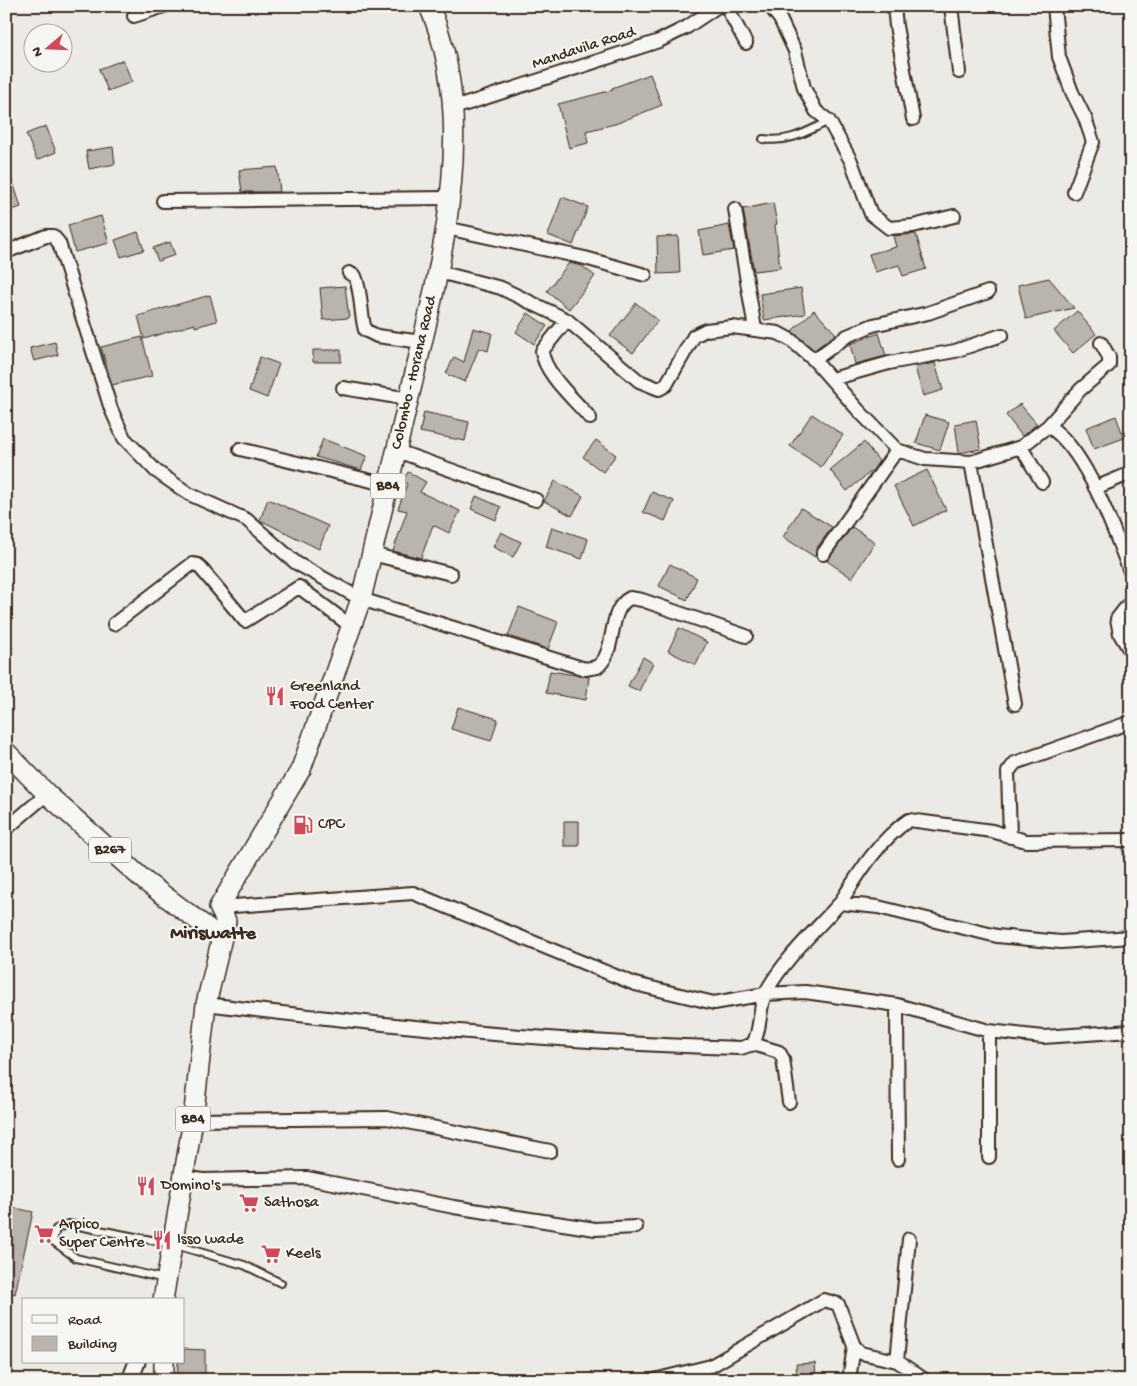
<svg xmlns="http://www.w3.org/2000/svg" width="1137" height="1386" font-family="'Gochi Hand',sans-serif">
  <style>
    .green { fill: #cdcac4; stroke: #847a71 }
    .building { fill: #bab4ae; stroke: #3b2a1e }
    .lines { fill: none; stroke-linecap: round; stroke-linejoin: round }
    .service-casing { stroke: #3b2a1e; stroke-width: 10 }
    .minor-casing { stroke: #3b2a1e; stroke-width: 16 }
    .tertiary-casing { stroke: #3b2a1e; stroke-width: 19 }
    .primary-casing { stroke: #3b2a1e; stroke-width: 22 }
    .service { stroke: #f6f6f2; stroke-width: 6 }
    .minor { stroke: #f6f6f2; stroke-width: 12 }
    .tertiary { stroke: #f6f6f2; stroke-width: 15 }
    .primary { stroke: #f6f6f2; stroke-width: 19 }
    .labels { text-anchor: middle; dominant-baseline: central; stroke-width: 4; stroke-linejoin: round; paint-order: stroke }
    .shield { fill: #f6f6f2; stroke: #73675e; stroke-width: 1 }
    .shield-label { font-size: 15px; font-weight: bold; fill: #3b2a1e }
    .street-label { font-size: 16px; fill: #3b2a1e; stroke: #f6f6f2 }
    .poi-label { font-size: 16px; fill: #3b2a1e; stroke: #f6f6f2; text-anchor: start }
    .quarter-label { font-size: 19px; font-weight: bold; fill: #3b2a1e; stroke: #f6f6f2 }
  </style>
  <rect width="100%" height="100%" fill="#ebeae5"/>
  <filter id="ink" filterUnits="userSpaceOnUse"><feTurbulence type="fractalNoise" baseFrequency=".02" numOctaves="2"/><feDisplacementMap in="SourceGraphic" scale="10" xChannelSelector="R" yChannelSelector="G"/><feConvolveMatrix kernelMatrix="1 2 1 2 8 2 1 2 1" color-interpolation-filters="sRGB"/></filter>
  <g filter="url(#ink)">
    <path class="green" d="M 1131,846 L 1131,911 L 1122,847 Z"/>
    <path class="building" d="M 123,60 L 132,82 L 108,91 L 99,69 Z
      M 650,74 L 662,105 L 615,124 L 586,131 L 588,143 L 569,148 L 558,104 L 613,90 L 612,88 Z
      M 46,126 L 56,152 L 37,160 L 26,134 Z
      M 113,147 L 115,164 L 89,169 L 86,151 Z
      M 277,167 L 280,192 L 242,192 L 239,170 Z
      M 6,170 L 9,170 L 21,207 L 6,212 Z
      M 562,197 L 588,207 L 573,245 L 548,235 Z
      M 773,203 L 777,224 L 775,225 L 780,268 L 754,271 L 743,209 Z
      M 101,216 L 109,243 L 75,252 L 68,225 Z
      M 729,225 L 734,250 L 703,255 L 699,231 Z
      M 138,232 L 144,250 L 121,257 L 115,240 Z
      M 916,234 L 926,269 L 903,276 L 899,265 L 875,272 L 869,254 L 896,247 L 893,236 Z
      M 678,236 L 680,273 L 658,274 L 657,237 Z
      M 170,242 L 175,255 L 158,261 L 153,248 Z
      M 569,263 L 582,266 L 595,276 L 569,309 L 547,291 Z
      M 1049,278 L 1074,308 L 1026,319 L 1018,285 Z
      M 345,286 L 349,318 L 323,320 L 320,288 Z
      M 801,288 L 805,314 L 764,320 L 760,294 Z
      M 210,295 L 217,321 L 195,327 L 195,324 L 144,339 L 138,316 Z
      M 636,303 L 658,320 L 633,353 L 610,336 Z
      M 814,310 L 836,334 L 814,350 L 792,331 Z
      M 1077,311 L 1096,334 L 1073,353 L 1054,331 Z
      M 528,313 L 547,326 L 534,344 L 516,332 Z
      M 473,328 L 492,333 L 488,351 L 479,348 L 465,382 L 446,374 L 454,357 L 464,362 Z
      M 879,333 L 886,356 L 855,364 L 850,344 Z
      M 142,337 L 152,376 L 112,385 L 101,347 Z
      M 55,342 L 58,355 L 34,361 L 30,348 Z
      M 313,350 L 341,350 L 341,362 L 313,362 Z
      M 260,357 L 279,364 L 267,398 L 249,391 Z
      M 935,363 L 943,390 L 923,396 L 915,367 Z
      M 1020,404 L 1037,424 L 1022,436 L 1006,415 Z
      M 424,412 L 469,422 L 465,441 L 420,432 Z
      M 812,414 L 843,435 L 821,467 L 790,446 Z
      M 925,415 L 949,422 L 940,450 L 916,443 Z
      M 1116,416 L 1124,438 L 1094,449 L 1086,428 Z
      M 976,420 L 981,449 L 959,453 L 955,424 Z
      M 323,439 L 367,456 L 361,470 L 316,457 Z
      M 596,440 L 616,455 L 603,472 L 583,457 Z
      M 864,442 L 879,461 L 873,470 L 847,491 L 830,470 Z
      M 927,470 L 946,510 L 914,526 L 894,486 Z
      M 408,472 L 426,482 L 420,492 L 460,511 L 449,533 L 433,525 L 421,558 L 393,551 L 407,511 L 398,509 L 407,484 L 403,481 Z
      M 555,481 L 583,496 L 572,516 L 544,501 Z
      M 652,492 L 674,501 L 665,521 L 643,512 Z
      M 476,496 L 501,507 L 496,520 L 471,509 Z
      M 268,499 L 328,526 L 319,549 L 260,520 Z
      M 801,508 L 832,527 L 816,549 L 815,557 L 783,537 Z
      M 552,527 L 588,539 L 582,559 L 546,547 Z
      M 852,527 L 875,542 L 852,578 L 827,561 Z
      M 501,532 L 521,542 L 513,557 L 493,547 Z
      M 670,564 L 697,578 L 687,600 L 659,586 Z
      M 519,607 L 558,622 L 548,649 L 508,636 Z
      M 679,628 L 707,642 L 696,665 L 668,651 Z
      M 643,657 L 653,663 L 639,691 L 628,686 Z
      M 550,671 L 589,677 L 586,700 L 546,693 Z
      M 458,707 L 498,719 L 491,741 L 451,729 Z
      M 564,821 L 579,821 L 579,846 L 564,846 Z
      M 6,1206 L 33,1212 L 15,1294 L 6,1292 Z
      M 184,1349 L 205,1350 L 205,1380 L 177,1380 L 178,1362 L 184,1362 Z
      M 815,1363 L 816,1376 L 797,1377 L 796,1364 Z"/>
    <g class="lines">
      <defs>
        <path id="service" d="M 763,139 C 789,143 806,132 829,121
          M 165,1279 L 76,1258 L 53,1241 L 56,1229 L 68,1224 L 172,1244 L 244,1265 L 281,1283"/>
        <path id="minor" d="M 726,6 L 746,43
          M 770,6 L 780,19 L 795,51 L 804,88 L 816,111 L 829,121 L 851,161 L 871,214 L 889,228 L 913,226 L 954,216
          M 894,6 L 896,26 L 913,119
          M 951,6 L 959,72
          M 1054,6 L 1059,57 L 1072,92 L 1085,118 L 1093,142 L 1074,192
          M 134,16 L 164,6
          M 454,108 L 659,41 L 687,27 L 718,6
          M 163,201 L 450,198
          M 735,209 L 755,329
          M 446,228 L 585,258 L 645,275
          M 6,252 L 46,236 L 53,236 L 59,243 L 111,409 L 124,438 L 156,471 L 189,494 L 247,520 L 296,563 L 361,599 L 585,669 L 597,667 C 618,652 606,610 630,598 L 642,600 L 746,636
          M 439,272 L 501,288 L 567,320 L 639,381 L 659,389 L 666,385 L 694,336 L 706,330 L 732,327 L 778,333 L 791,340 L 814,360 L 859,411 L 897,450 L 925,459 L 971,462 L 1021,447 L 1048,426 L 1080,390 L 1109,365 L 1109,357 L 1101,343
          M 349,273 L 355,276 C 362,293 360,312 365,330 L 377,336 L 422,342
          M 567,320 L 542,351 C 544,374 576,401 590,418
          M 814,360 L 847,336 L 873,325 L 928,313 L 988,292
          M 832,379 L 889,363 L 955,351 L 1002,335
          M 343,388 L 409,399
          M 1048,426 C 1087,449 1114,532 1131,574
          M 1021,447 L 1042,482
          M 240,449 L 388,485
          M 397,451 L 536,500
          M 971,462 L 1015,704
          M 1095,488 L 1131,473
          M 372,554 L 451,574
          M 823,554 L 897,450
          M 1131,601 L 1117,619 L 1120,634 L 1131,652
          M 114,624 L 192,564 L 198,565 L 245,621 L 299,587 L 352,627
          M 6,829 L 47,794
          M 1010,837 L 1008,772 L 1015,763 L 1131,722
          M 840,903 C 859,873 879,840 909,820 L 992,831 L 1026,841 L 1131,840
          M 219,907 L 413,893 L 635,984 L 714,1003 L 765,994 L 805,992 L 897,1005 L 989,1031 L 1043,1037 L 1131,1031
          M 206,1004 C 384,1026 562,1043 741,1048 L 753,1044 C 762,1028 758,1008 766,992 C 784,959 815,931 840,903 L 878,907 L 997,936 L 1061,942 L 1131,937
          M 897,1005 L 898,1159
          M 989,1031 L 989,1157
          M 753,1044 L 779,1052 L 783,1059 L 789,1102
          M 193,1120 L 387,1118 L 550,1151
          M 184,1177 L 203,1180 L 307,1178 L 454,1207 L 595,1229 L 636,1227
          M 897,1361 L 909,1239
          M 654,1380 L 711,1366 L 824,1300 L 838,1304 L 854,1346 L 861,1353 L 897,1361 L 925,1380
          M 849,1380 L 854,1346"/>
        <path id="tertiary" d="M 130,1380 L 137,1362"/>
        <path id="primary" d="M 6,752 L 47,794 L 146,882 L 221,938
          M 163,1300 L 193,1120 L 206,1004 L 226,921 L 219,907 L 301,769 L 361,599 C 378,529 395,459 411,389 C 439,271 481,123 429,6
          M 164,1362 L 164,1380"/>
      </defs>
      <use href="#service" class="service-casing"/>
      <use href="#minor" class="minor-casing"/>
      <use href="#tertiary" class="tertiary-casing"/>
      <use href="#primary" class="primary-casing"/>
      <use href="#service" class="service"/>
      <use href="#minor" class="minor"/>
      <use href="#tertiary" class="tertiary"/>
      <use href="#primary" class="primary"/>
    </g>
  </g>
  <defs>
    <symbol id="restaurant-bare" viewBox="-9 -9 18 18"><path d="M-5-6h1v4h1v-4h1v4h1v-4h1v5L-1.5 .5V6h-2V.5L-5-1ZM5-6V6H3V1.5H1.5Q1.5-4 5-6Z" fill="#d1495b" stroke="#f6f6f2" stroke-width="2.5" paint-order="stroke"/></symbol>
    <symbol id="fuel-bare" viewBox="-9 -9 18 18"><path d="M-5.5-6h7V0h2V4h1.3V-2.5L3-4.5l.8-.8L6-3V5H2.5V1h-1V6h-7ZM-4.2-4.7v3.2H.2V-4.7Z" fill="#d1495b" stroke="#f6f6f2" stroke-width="2.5" paint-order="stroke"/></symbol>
    <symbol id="supermarket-bare" viewBox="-9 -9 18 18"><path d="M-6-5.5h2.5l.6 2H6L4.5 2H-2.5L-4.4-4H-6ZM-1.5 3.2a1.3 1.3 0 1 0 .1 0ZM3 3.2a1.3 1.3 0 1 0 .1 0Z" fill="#d1495b" stroke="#f6f6f2" stroke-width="2.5" paint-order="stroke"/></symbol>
  </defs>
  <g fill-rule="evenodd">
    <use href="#restaurant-bare" x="261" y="682" width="28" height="28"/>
    <use href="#fuel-bare" x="289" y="811" width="28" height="28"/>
    <use href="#restaurant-bare" x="132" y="1172" width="28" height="28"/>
    <use href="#supermarket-bare" x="235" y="1189" width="28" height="28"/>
    <use href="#supermarket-bare" x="30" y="1220" width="28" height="28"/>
    <use href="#restaurant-bare" x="148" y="1226" width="28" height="28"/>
    <use href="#supermarket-bare" x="257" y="1240" width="28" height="28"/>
  </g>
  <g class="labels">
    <g class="shield">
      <rect x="370.5" y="473.5" width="35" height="25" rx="4"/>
      <rect x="89" y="837.5" width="42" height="25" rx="4"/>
      <rect x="175.5" y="1106.5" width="35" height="25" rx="4"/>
    </g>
    <g class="shield-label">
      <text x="388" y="486">B84</text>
      <text x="110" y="850">B267</text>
      <text x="193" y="1119">B84</text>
    </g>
    <g class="street-label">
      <text transform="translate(584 49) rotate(-18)">Mandavila Road</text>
      <text transform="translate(415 373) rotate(-77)">Colombo - Horana Road</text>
    </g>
    <g class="poi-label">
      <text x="290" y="687">Greenland<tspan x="290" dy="18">Food Center</tspan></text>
      <text x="318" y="825">CPC</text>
      <text x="161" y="1186">Domino's</text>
      <text x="264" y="1203">Sathosa</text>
      <text x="59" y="1225">Arpico<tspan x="59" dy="18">Super Centre</tspan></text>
      <text x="177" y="1240">Isso wade</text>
      <text x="286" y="1254">Keels</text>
    </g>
    <g class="quarter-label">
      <text x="213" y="934">Miriswatte</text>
    </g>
  </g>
  <rect width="1137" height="1386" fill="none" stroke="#f6f6f2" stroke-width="25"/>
  <rect x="12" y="12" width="1112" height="1361" fill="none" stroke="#3b2a1e" stroke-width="2" filter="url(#ink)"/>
  <rect x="22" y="1298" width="162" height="65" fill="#f6f6f2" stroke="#aba49d"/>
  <rect x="32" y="1315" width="25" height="8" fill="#f6f6f2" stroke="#aba49d"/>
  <text x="68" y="1324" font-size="15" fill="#3b2a1e">Road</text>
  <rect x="32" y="1336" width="25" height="15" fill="#bab4ae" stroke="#aba49d"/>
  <text x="68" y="1348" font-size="15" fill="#3b2a1e">Building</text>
  <g transform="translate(48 48) rotate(251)"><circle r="24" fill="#f6f6f2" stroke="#aba49d"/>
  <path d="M0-4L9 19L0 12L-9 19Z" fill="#d1495b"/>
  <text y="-8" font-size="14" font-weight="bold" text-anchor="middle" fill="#3b2a1e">N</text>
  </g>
</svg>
